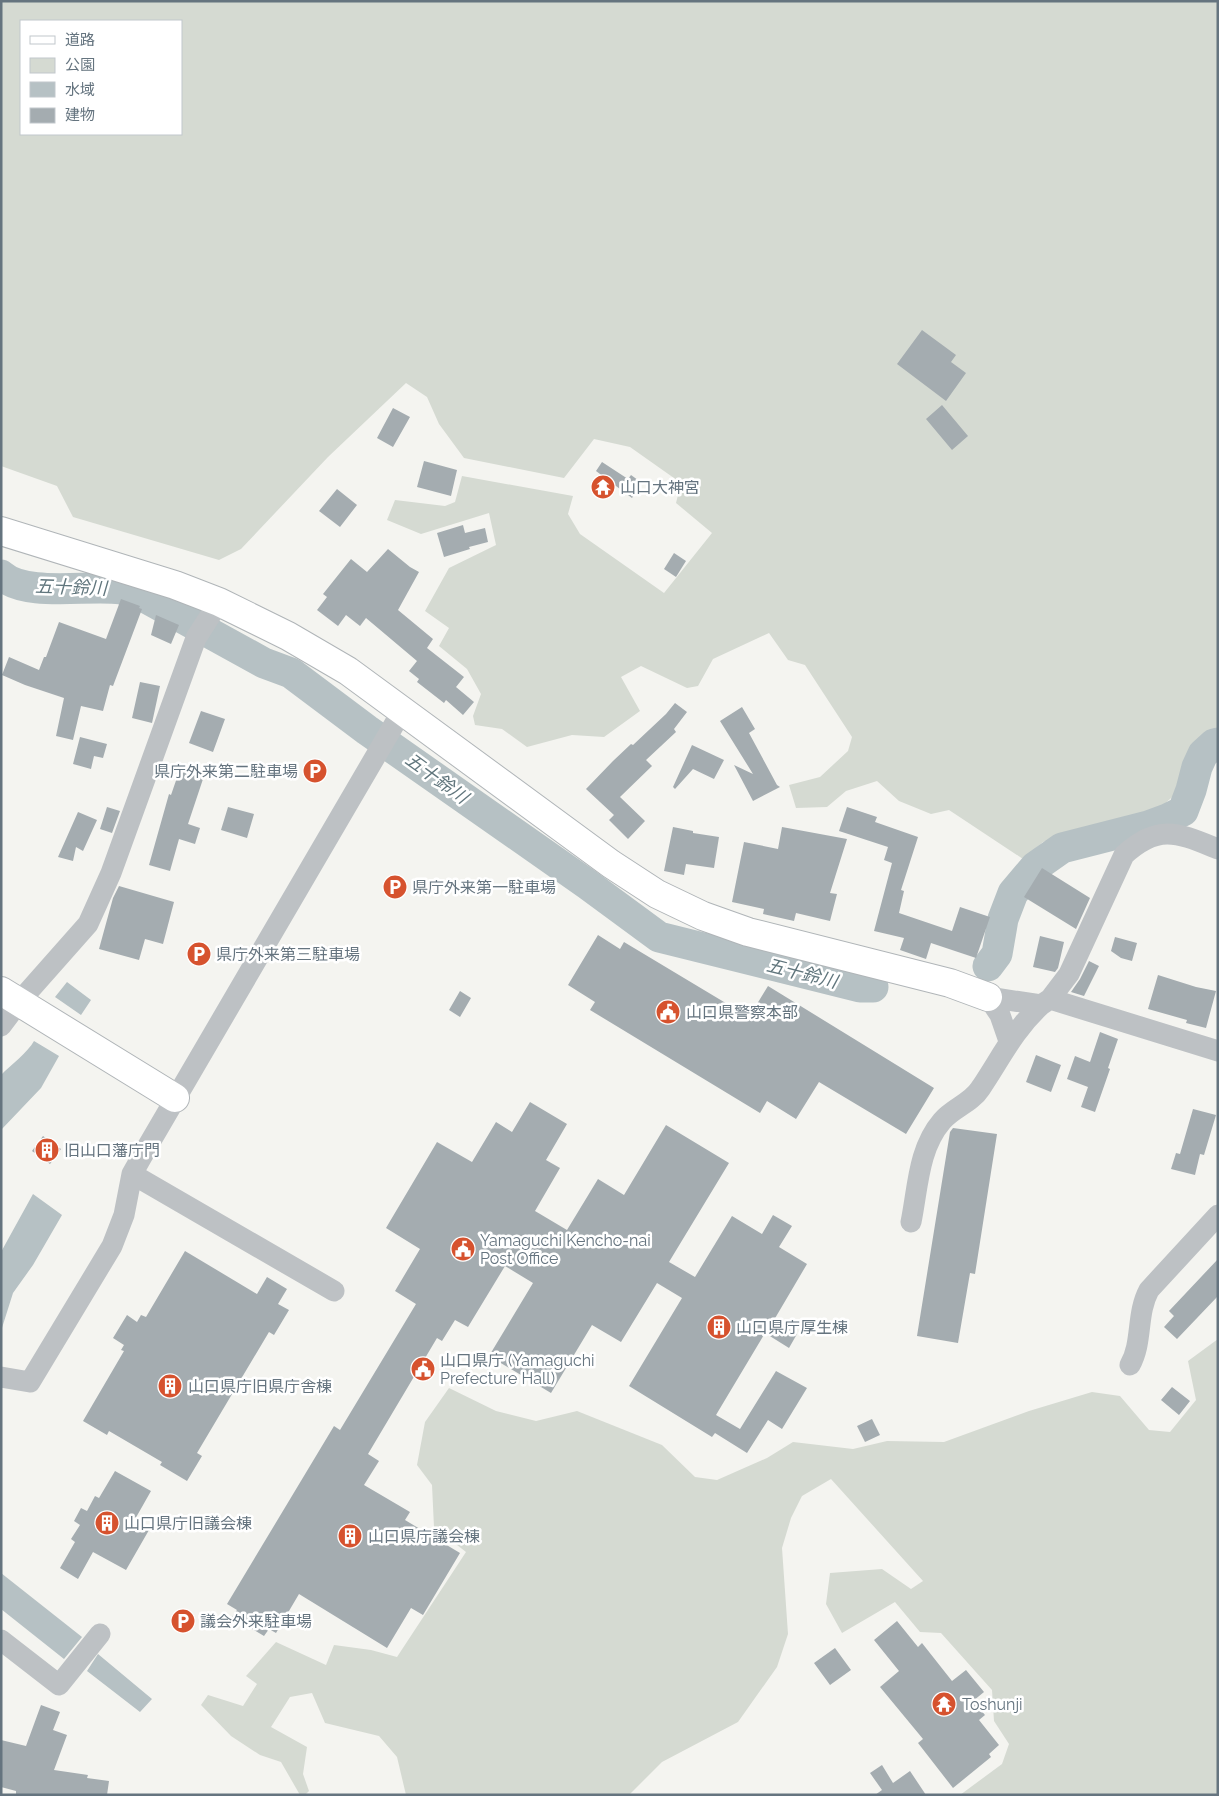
<svg xmlns="http://www.w3.org/2000/svg" width="1219" height="1796" font-family="Raleway,'Noto Sans JP',sans-serif">
  <style>
    .green { fill: #d5dad2; fill-rule: evenodd }
    .water { fill: #b6c1c4 }
    .lines { fill: none; stroke-linecap: round; stroke-linejoin: round }
    .river { stroke: #b6c1c4; stroke-width: 31 }
    .building { fill: #a4acb0 }
    .secondary-casing { stroke: #b0b5b8; stroke-width: 30 }
    .street { stroke: #bdc1c4; stroke-width: 21 }
    .secondary { stroke: #fff; stroke-width: 28 }
    .labels { text-anchor: middle; dominant-baseline: central; stroke-width: 5; stroke-linejoin: round; paint-order: stroke }
    .poi-label { font-size: 16px; fill: #65747f; stroke: #fff; text-anchor: start }
    .water-label { font-size: 18px; font-style: italic; fill: #61767d; stroke: #fff }
  </style>
  <rect width="100%" height="100%" fill="#f4f4f0"/>
  <path class="green" d="M 1,1 L 1218,1 L 1218,735 L 1191,754 L 1181,789 L 1159,809 L 1078,830 L 1043,842 L 1023,859 L 949,810 L 931,814 L 899,801 L 877,781 L 846,791 L 827,807 L 796,808 L 789,785 L 820,777 L 848,751 L 852,737 L 805,665 L 788,660 L 769,633 L 713,659 L 698,686 L 687,688 L 641,666 L 621,677 L 640,711 L 604,737 L 572,735 L 527,747 L 502,729 L 475,725 L 473,716 L 481,694 L 467,669 L 439,646 L 449,628 L 425,611 L 449,568 L 496,545 L 489,513 L 421,534 L 387,520 L 395,500 L 445,506 L 455,502 L 462,476 L 573,496 L 568,514 L 580,534 L 664,593 L 712,533 L 676,503 L 681,483 L 630,447 L 594,439 L 564,478 L 464,458 L 439,424 L 427,397 L 406,383 L 328,457 L 241,549 L 219,560 L 73,517 L 57,486 L 1,466 ZM 21,21 L 181,21 L 181,134 L 21,134 Z
    M 1218,1339 L 1218,1795 L 960,1795 L 1002,1764 L 1009,1744 L 994,1721 L 992,1690 L 941,1633 L 920,1632 L 895,1602 L 842,1633 L 826,1604 L 830,1573 L 882,1569 L 911,1589 L 923,1581 L 831,1479 L 802,1496 L 791,1518 L 782,1548 L 788,1634 L 777,1667 L 738,1722 L 662,1762 L 630,1794 L 406,1795 L 397,1757 L 379,1736 L 325,1723 L 312,1693 L 290,1697 L 271,1727 L 307,1747 L 303,1774 L 309,1791 L 305,1795 L 300,1795 L 281,1762 L 260,1755 L 231,1736 L 201,1705 L 208,1695 L 243,1706 L 257,1684 L 246,1676 L 276,1642 L 326,1665 L 334,1645 L 371,1650 L 397,1657 L 466,1552 L 434,1527 L 432,1485 L 417,1465 L 425,1422 L 449,1388 L 496,1411 L 536,1421 L 577,1411 L 662,1445 L 695,1477 L 717,1480 L 767,1458 L 793,1442 L 853,1449 L 887,1441 L 944,1442 L 1029,1411 L 1092,1392 L 1120,1396 L 1149,1430 L 1170,1432 L 1196,1400 L 1188,1361 Z"/>
  <path class="water" d="M 67,982 L 91,1000 L 81,1015 L 55,997 Z
    M 34,1041 L 59,1056 L 41,1088 L 1,1130 L 1,1075 C 11,1065 28,1052 34,1041 Z
    M 33,1194 L 62,1215 L 33,1265 L 13,1293 L 1,1331 L 1,1252 Z
    M 1,1573 L 82,1637 L 64,1659 L 1,1609 Z
    M 98,1654 L 152,1699 L 140,1712 L 87,1671 Z"/>
  <g class="lines">
    <path class="river" d="M 1,575 C 27,598 89,584 121,589 C 126,590 132,592 137,593 L 264,663 L 291,673 L 367,730 L 587,884 L 659,937 L 860,987 L 873,987
      M 988,966 L 997,954 L 1003,919 L 1013,893 L 1035,867 L 1062,848 L 1148,826 L 1167,819 L 1183,811 L 1191,790 L 1197,767 L 1203,754 L 1214,744 L 1218,743"/>
  </g>
  <path class="building" d="M 922,330 L 956,355 L 951,362 L 966,373 L 946,401 L 897,364 Z
    M 942,405 L 968,436 L 952,450 L 926,419 Z
    M 393,408 L 410,417 L 393,447 L 377,438 Z
    M 424,461 L 457,470 L 451,496 L 417,487 Z
    M 602,462 L 628,479 L 631,475 L 642,483 L 632,498 L 596,471 Z
    M 337,489 L 357,505 L 340,527 L 319,511 Z
    M 463,525 L 465,533 L 485,528 L 488,542 L 469,547 L 470,549 L 444,557 L 437,533 Z
    M 388,549 L 410,567 L 419,572 L 398,610 L 433,639 L 427,648 L 464,677 L 456,687 L 474,702 L 463,715 L 446,700 L 444,703 L 417,682 L 419,679 L 409,671 L 417,661 L 366,618 L 360,626 L 346,615 L 338,626 L 317,610 L 327,597 L 323,594 L 351,559 L 367,572 Z
    M 674,553 L 686,561 L 676,577 L 664,569 Z
    M 121,599 L 140,606 L 139,608 L 142,609 L 113,686 L 110,685 L 103,711 L 81,706 L 73,740 L 56,736 L 64,698 L 25,685 L 2,675 L 9,657 L 39,670 L 44,657 L 46,657 L 59,622 L 106,639 Z
    M 156,615 L 179,625 L 171,644 L 151,635 Z
    M 140,682 L 160,686 L 152,723 L 132,718 Z
    M 675,703 L 687,712 L 674,729 L 676,732 L 646,760 L 652,766 L 620,797 L 645,821 L 628,839 L 609,820 L 614,815 L 586,789 L 613,761 L 631,744 L 633,745 L 666,714 Z
    M 742,707 L 755,729 L 749,733 L 777,785 L 780,787 L 753,801 L 734,765 L 753,774 L 720,721 Z
    M 201,711 L 225,719 L 213,752 L 189,743 Z
    M 80,737 L 107,744 L 103,758 L 94,756 L 91,769 L 73,764 Z
    M 692,745 L 724,760 L 714,779 L 693,769 L 675,789 L 673,787 Z
    M 180,769 L 204,776 L 188,824 L 200,828 L 195,844 L 179,839 L 170,871 L 149,865 L 169,794 L 171,795 Z
    M 107,807 L 120,811 L 112,833 L 100,829 Z
    M 228,807 L 254,814 L 247,838 L 221,830 Z
    M 847,807 L 877,817 L 875,822 L 918,837 L 901,890 L 904,891 L 899,913 L 952,931 L 960,907 L 990,917 L 976,958 L 931,943 L 926,959 L 900,950 L 904,938 L 874,931 L 892,863 L 884,860 L 888,847 L 839,831 Z
    M 78,812 L 97,820 L 83,851 L 76,847 L 73,861 L 58,857 Z
    M 673,827 L 693,831 L 693,833 L 719,837 L 714,868 L 686,864 L 684,875 L 664,871 Z
    M 782,827 L 847,839 L 830,893 L 837,894 L 830,921 L 796,913 L 794,921 L 763,914 L 764,909 L 732,902 L 744,842 L 778,849 Z
    M 1042,868 L 1090,898 L 1076,929 L 1024,897 Z
    M 119,886 L 174,902 L 163,944 L 145,939 L 139,960 L 99,949 L 113,898 Z
    M 598,935 L 620,949 L 624,942 L 749,1017 L 768,986 L 934,1088 L 906,1134 L 819,1082 L 796,1119 L 767,1101 L 760,1113 L 590,1010 L 595,1002 L 568,985 Z
    M 1040,936 L 1064,942 L 1058,968 L 1055,972 L 1033,967 Z
    M 1115,937 L 1137,943 L 1132,961 L 1121,958 L 1111,951 Z
    M 1089,961 L 1099,966 L 1084,996 L 1071,992 L 1080,979 Z
    M 1158,975 L 1196,987 L 1216,991 L 1206,1028 L 1186,1023 L 1187,1020 L 1148,1009 Z
    M 460,991 L 471,998 L 460,1017 L 449,1010 Z
    M 1100,1032 L 1118,1039 L 1108,1068 L 1110,1069 L 1095,1112 L 1081,1107 L 1088,1087 L 1067,1079 L 1075,1056 L 1090,1062 Z
    M 1036,1055 L 1061,1065 L 1051,1092 L 1026,1082 Z
    M 530,1102 L 567,1124 L 546,1160 L 560,1168 L 535,1211 L 567,1230 L 598,1179 L 624,1195 L 666,1125 L 729,1163 L 669,1262 L 695,1277 L 732,1216 L 762,1234 L 773,1215 L 792,1226 L 779,1247 L 807,1264 L 774,1320 L 797,1334 L 789,1348 L 765,1333 L 716,1415 L 740,1429 L 776,1371 L 807,1388 L 782,1429 L 768,1420 L 747,1453 L 715,1433 L 712,1437 L 629,1386 L 682,1298 L 657,1283 L 621,1342 L 592,1325 L 551,1393 L 489,1356 L 533,1283 L 505,1266 L 468,1327 L 455,1320 L 442,1341 L 437,1338 L 368,1454 L 379,1461 L 364,1485 L 410,1512 L 405,1520 L 460,1553 L 423,1615 L 411,1608 L 387,1648 L 299,1594 L 276,1633 L 269,1629 L 264,1636 L 232,1617 L 237,1610 L 227,1604 L 334,1426 L 340,1430 L 416,1304 L 395,1291 L 420,1249 L 386,1228 L 437,1142 L 472,1162 L 496,1122 L 512,1132 Z
    M 1193,1109 L 1216,1115 L 1204,1155 L 1200,1154 L 1195,1175 L 1171,1169 L 1176,1153 L 1180,1154 Z
    M 953,1128 L 997,1134 L 975,1274 L 970,1273 L 958,1343 L 917,1336 L 950,1132 Z
    M 43,1136 L 61,1149 L 50,1164 L 32,1151 Z
    M 185,1251 L 257,1294 L 267,1277 L 287,1289 L 278,1304 L 289,1310 L 274,1335 L 269,1332 L 197,1453 L 202,1456 L 187,1481 L 160,1465 L 162,1462 L 109,1431 L 107,1435 L 83,1421 L 124,1351 L 121,1350 L 124,1345 L 113,1338 L 127,1315 L 137,1322 L 141,1315 L 146,1317 Z
    M 1218,1259 L 1218,1296 L 1177,1339 L 1164,1327 L 1174,1316 L 1169,1311 Z
    M 1172,1387 L 1190,1401 L 1179,1415 L 1161,1400 Z
    M 872,1419 L 880,1435 L 865,1442 L 857,1426 Z
    M 115,1471 L 151,1491 L 134,1521 L 149,1530 L 126,1570 L 93,1552 L 78,1579 L 60,1568 L 75,1542 L 71,1539 L 80,1525 L 74,1521 L 81,1508 L 87,1511 L 95,1496 L 99,1498 Z
    M 897,1621 L 918,1647 L 922,1643 L 952,1681 L 966,1670 L 984,1692 L 973,1701 L 985,1715 L 979,1720 L 999,1745 L 989,1754 L 991,1757 L 953,1788 L 918,1743 L 923,1739 L 880,1687 L 899,1671 L 874,1640 Z
    M 835,1648 L 851,1670 L 830,1685 L 814,1663 Z
    M 41,1705 L 60,1712 L 53,1730 L 67,1735 L 54,1770 L 88,1775 L 87,1778 L 109,1781 L 107,1795 L 16,1795 L 16,1791 L 1,1787 L 1,1740 L 26,1746 Z
    M 882,1765 L 893,1783 L 910,1771 L 926,1795 L 875,1795 L 882,1790 L 870,1773 Z"/>
  <g class="lines">
    <defs>
      <path id="secondary" d="M 1,531 L 175,585 L 219,602 L 288,636 L 348,671 L 611,864 L 657,894 L 703,916 L 748,932 L 950,983 L 988,997
        M 1,991 L 175,1098"/>
    </defs>
    <use href="#secondary" class="secondary-casing"/>
    <path class="street" d="M 1050,999 L 1218,1051
      M 1,1026 L 19,1002 L 88,924 L 111,873 L 196,638 L 219,602
      M 1009,1041 L 1000,1015 L 988,997 L 1041,1005 L 1050,999 L 1069,974 L 1124,855 C 1159,823 1178,833 1218,849
      M 132,1174 L 334,1291
      M 911,1222 C 918,1188 918,1149 942,1121 C 953,1108 971,1103 980,1089 C 1001,1058 1013,1031 1041,1005
      M 1130,1365 C 1143,1342 1136,1314 1149,1290 L 1218,1215
      M 1,1377 L 30,1382 L 112,1246 L 124,1215 L 132,1174 L 149,1144 L 402,711
      M 1,1640 L 59,1685 L 100,1634"/>
    <use href="#secondary" class="secondary"/>
  </g>
  <defs>
    <symbol id="temple-disc" viewBox="-11 -11 22 22"><circle r="9.5" fill="#d6522e" stroke="#fff"/><path d="M0-6L5-2H3V0L6.5 2.5H4V6H1.5V3h-3V6H-4V2.5H-6.5L-3 0V-2H-5Z" fill="#fff"/></symbol>
    <symbol id="parking-disc" viewBox="-11 -11 22 22"><circle r="9.5" fill="#d6522e" stroke="#fff"/><path d="M-3.5-5.5H1a3.5 3.5 0 0 1 0 7H-1V5.5H-3.5ZM-1-3.4V-.6H.8a1.4 1.4 0 0 0 0-2.8Z" fill="#fff"/></symbol>
    <symbol id="civic-disc" viewBox="-11 -11 22 22"><circle r="9.5" fill="#d6522e" stroke="#fff"/><path d="M-.6-6.5H3V-4.5H.6V-3L4-1V1h2V6H-6V1h2V-1L-.6-3ZM-1.2 2.5V6h2.4V2.5Z" fill="#fff"/></symbol>
    <symbol id="building-disc" viewBox="-11 -11 22 22"><circle r="9.5" fill="#d6522e" stroke="#fff"/><path d="M-4-6H4V6H1V3H-1V6H-4ZM-2.5-4.3h1.7v1.8h-1.7ZM.8-4.3h1.7v1.8H.8ZM-2.5-1h1.7V.8h-1.7ZM.8-1h1.7V.8H.8Z" fill="#fff"/></symbol>
  </defs>
  <g fill-rule="evenodd">
    <use href="#temple-disc" x="589" y="473" width="28" height="28"/>
    <use href="#parking-disc" x="301" y="757" width="28" height="28"/>
    <use href="#parking-disc" x="381" y="873" width="28" height="28"/>
    <use href="#parking-disc" x="185" y="940" width="28" height="28"/>
    <use href="#civic-disc" x="654" y="998" width="28" height="28"/>
    <use href="#building-disc" x="33" y="1136" width="28" height="28"/>
    <use href="#civic-disc" x="449" y="1235" width="28" height="28"/>
    <use href="#building-disc" x="705" y="1313" width="28" height="28"/>
    <use href="#civic-disc" x="409" y="1355" width="28" height="28"/>
    <use href="#building-disc" x="156" y="1372" width="28" height="28"/>
    <use href="#building-disc" x="93" y="1509" width="28" height="28"/>
    <use href="#building-disc" x="336" y="1522" width="28" height="28"/>
    <use href="#parking-disc" x="169" y="1607" width="28" height="28"/>
    <use href="#temple-disc" x="930" y="1690" width="28" height="28"/>
  </g>
  <g class="labels">
    <g class="poi-label">
      <text x="620" y="487">山口大神宮</text>
      <text x="298" y="771" text-anchor="end">県庁外来第二駐車場</text>
      <text x="412" y="887">県庁外来第一駐車場</text>
      <text x="216" y="954">県庁外来第三駐車場</text>
      <text x="686" y="1012">山口県警察本部</text>
      <text x="64" y="1150">旧山口藩庁門</text>
      <text x="480" y="1240">Yamaguchi Kencho-nai<tspan x="480" dy="18">Post Office</tspan></text>
      <text x="736" y="1327">山口県庁厚生棟</text>
      <text x="440" y="1360">山口県庁 (Yamaguchi<tspan x="440" dy="18">Prefecture Hall)</tspan></text>
      <text x="188" y="1386">山口県庁旧県庁舎棟</text>
      <text x="124" y="1523">山口県庁旧議会棟</text>
      <text x="368" y="1536">山口県庁議会棟</text>
      <text x="200" y="1621">議会外来駐車場</text>
      <text x="962" y="1704">Toshunji</text>
    </g>
    <g class="water-label">
      <text transform="translate(71 587) rotate(2)">五十鈴川</text>
      <text transform="translate(437 778) rotate(36)">五十鈴川</text>
      <text transform="translate(802 973) rotate(14)">五十鈴川</text>
    </g>
  </g>
  <rect width="1219" height="1796" fill="none" stroke="#65747f" stroke-width="5"/>
  <rect x="20" y="20" width="162" height="115" fill="#ffffff" stroke="#c1c7cc"/>
  <rect x="30" y="36" width="25" height="8" fill="#ffffff" stroke="#c1c7cc"/>
  <text x="65" y="45" font-size="15" fill="#65747f">道路</text>
  <rect x="30" y="58" width="25" height="15" fill="#d5dad2" stroke="#c1c7cc"/>
  <text x="65" y="70" font-size="15" fill="#65747f">公園</text>
  <rect x="30" y="82" width="25" height="15" fill="#b6c1c4" stroke="#c1c7cc"/>
  <text x="65" y="95" font-size="15" fill="#65747f">水域</text>
  <rect x="30" y="108" width="25" height="15" fill="#a4acb0" stroke="#c1c7cc"/>
  <text x="65" y="120" font-size="15" fill="#65747f">建物</text>
</svg>
